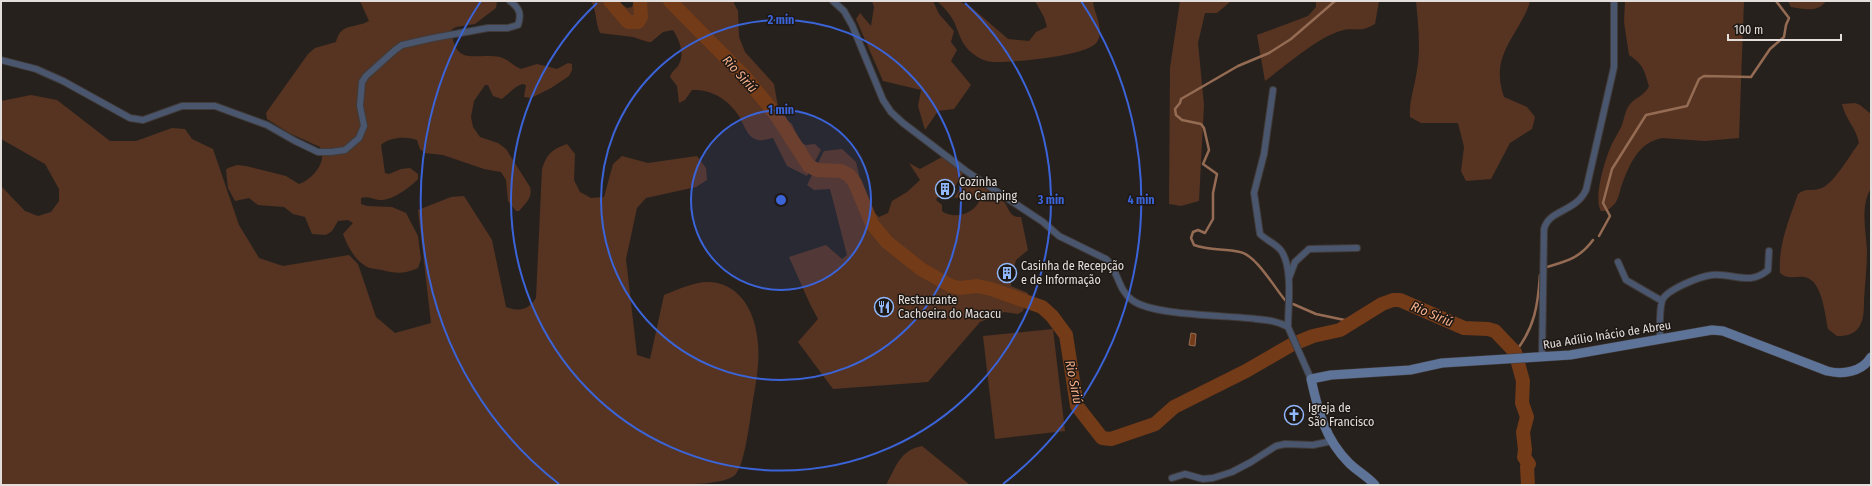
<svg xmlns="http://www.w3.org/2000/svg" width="1872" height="486" font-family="'Fira Sans Condensed',sans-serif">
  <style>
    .green { fill: #563421 }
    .water { fill: #733b18; stroke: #956c53 }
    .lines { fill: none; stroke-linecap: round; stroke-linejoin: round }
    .stream { stroke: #956c53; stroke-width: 2.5 }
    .river { stroke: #733b18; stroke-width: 14 }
    .street-casing { stroke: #413b39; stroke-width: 8 }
    .secondary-casing { stroke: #413b39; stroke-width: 10 }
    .street { stroke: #49566d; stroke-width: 6 }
    .secondary { stroke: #5e7398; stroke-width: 9 }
    .ring { fill: none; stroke: #3b64d9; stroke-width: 2 }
    .labels { text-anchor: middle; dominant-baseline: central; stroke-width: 3; stroke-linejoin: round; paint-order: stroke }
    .poi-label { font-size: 12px; fill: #e3dedc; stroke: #1e1814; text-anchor: start }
    .street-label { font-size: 12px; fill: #e3dedc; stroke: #1e1814 }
    .water-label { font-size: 13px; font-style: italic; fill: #f7b08a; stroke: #1e1814 }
    .centre { fill: #3b64d9; stroke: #1e1814; stroke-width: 2 }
    .ring-label { font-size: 12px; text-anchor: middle; font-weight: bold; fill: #3b64d9; stroke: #1e1814; stroke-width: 3; stroke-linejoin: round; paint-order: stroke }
  </style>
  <rect width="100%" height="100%" fill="#27211e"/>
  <path class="green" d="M 360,1 L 497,1 L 496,8 L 475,24 L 456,27 L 451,30 C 456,68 474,52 500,57 C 508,59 513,66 521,69 L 537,64 L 557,69 L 568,63 L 572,64 L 572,70 L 569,76 L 551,88 L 531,98 L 524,97 L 526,85 L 522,84 L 516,87 L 502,99 L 493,96 L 488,85 L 485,85 L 474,101 L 471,117 L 473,127 L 480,137 L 498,143 L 506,149 L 530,187 C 533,197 526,203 519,211 L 516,211 L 508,201 L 506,180 L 501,172 L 484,169 L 443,155 L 425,153 L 420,149 L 417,140 C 406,136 389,137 381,145 L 385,173 L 389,174 L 401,169 L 410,168 L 418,174 L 418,179 C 409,188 392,201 379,200 C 372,199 368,196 361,198 L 361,204 L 367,206 L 392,207 L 406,213 L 418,236 L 421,259 L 418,268 C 403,274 397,274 382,270 C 378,269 373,269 370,268 C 356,263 348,247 343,234 L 353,223 L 348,220 L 338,221 L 332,231 L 326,235 L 312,234 L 305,217 L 293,214 L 284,207 L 258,205 L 249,198 L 235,201 L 228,188 L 226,170 L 228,168 L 237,165 L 246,166 L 286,176 L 299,184 C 313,179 328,161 320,147 L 289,133 L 267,119 L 266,113 L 308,54 L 315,48 L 336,42 C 341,22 354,29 369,21 Z
    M 591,1 L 617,1 L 627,8 L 632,7 L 634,1 L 733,1 L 738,11 L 739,37 L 745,52 L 774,84 L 778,107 L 782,116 L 792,124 L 800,142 L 806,145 L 815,144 L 821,150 L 807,176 L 787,166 L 773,138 C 767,139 761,142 755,139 C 747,136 743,123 739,116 C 728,99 711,89 692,90 L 685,100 L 679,103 L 677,86 L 670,77 C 672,70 677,69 679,64 C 685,54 679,39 673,30 L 663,32 L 651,42 L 648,42 L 633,37 L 600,33 C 595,22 597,11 591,1 Z
    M 872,1 L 933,1 L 939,14 L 954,31 L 951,42 L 957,50 L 951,61 L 971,85 L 954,109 L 938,111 L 925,130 L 918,106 L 921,90 L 883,81 L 856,19 L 860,13 L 871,26 L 874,7 Z
    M 937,1 L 958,1 L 971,7 L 1008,39 L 1029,41 L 1036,32 L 1047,27 L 1044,17 L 1035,1 L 1093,1 C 1094,14 1105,29 1097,42 C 1088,56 1011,63 994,62 C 986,62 978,58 972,53 C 958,42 959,26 949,14 C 946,9 941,5 937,1 Z
    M 1180,1 L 1231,1 L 1217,13 L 1205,13 L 1198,43 L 1204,105 L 1199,201 L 1181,206 L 1169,204 L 1170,68 Z
    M 1316,1 L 1379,1 L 1375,24 C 1358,34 1354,26 1340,31 C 1317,38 1285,66 1265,81 L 1257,35 L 1308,16 L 1316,7 Z
    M 1416,1 L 1530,1 C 1528,10 1523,18 1518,27 C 1503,52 1494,67 1504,97 L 1527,107 L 1535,117 L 1532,129 L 1510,143 L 1491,179 L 1466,181 L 1461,171 L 1464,147 L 1458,123 L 1421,123 L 1410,117 C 1409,100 1415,86 1417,70 C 1421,48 1418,23 1416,1 Z
    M 1625,1 L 1744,1 L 1739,138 L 1705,141 L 1662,138 C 1637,143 1629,166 1621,187 C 1620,192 1618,198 1616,202 C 1614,205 1610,208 1607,211 L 1601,211 C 1593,198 1605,160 1611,146 C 1614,139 1619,132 1622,125 C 1624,119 1625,112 1628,107 C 1633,98 1645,96 1649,86 C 1644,70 1644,65 1629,55 L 1624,22 Z
    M 1788,1 L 1826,1 C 1818,13 1804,9 1791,7 Z
    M 31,95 L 57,100 L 110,141 L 136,141 L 172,128 L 185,129 L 192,139 L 213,149 L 239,225 L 259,258 L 283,266 L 349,255 L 358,264 L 376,317 L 395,333 L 431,323 L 418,210 L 451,197 L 464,196 L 492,240 L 506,307 C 520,312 528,310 536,298 L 542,169 C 547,154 552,149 567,144 L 575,154 L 574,180 L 580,192 L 591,198 L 604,197 L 613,164 L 622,156 L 648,163 L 697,156 L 706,168 L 707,180 L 696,187 L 646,198 L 637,208 L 626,259 L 637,355 L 650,359 L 664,295 C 678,289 696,281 711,282 C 751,286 761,332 758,365 C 757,381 753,397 751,413 C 749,427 744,466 735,475 C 724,485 685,484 670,485 L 1,485 L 1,186 L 25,211 L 38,216 L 51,212 L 59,201 L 59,189 L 45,164 L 1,139 L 1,101 Z
    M 1855,103 L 1860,105 L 1871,114 L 1871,188 C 1860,206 1866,231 1867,251 C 1867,267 1865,284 1864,300 C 1864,309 1864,320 1859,327 C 1854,335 1846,336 1837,336 L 1828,329 C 1825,314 1822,279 1804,277 C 1795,276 1788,280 1780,273 C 1778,245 1789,220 1798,194 C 1806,187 1813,192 1822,188 C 1835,182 1850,155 1859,143 C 1856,127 1846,121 1842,104 Z
    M 842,149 L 856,162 L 866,205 L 879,217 L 888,213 L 892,201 L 907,192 L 920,180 L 909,163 L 920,169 L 942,157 L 963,173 L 953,190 L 945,184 L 936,200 L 942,205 L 942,211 C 954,220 974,214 980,200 L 973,196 L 954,198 L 968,176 C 975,181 1002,197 1005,203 C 1009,210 1011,218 1021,217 L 1028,250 L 1016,260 L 1013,272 L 1005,270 L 1003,275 L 1011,279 L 1011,286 L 1028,293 L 1023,311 L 1018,314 L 1004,312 L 980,322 L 928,382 L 833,389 L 798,342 L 818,319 L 810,304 L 789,257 L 826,245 L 842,259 L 847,255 L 830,189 L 814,190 L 807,185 L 824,151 Z
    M 1053,329 L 1065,431 L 995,439 L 983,336 Z
    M 922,446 L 970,485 L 886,485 C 896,467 900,450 922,446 Z"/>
  <path class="water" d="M 913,256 C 920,260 920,264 919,272 L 909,264 Z
    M 1191,333 L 1196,334 L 1195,346 L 1189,345 Z"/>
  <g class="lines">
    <path class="stream" d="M 1599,236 L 1610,216 L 1603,203 L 1612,169 L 1646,115 L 1687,106 L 1699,79 L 1704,76 L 1751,77 L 1770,49 L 1784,37 L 1786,25 L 1789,18 L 1776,1
      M 1547,267 C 1567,261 1580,258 1593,240
      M 1285,300 C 1274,287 1256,255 1240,252 C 1224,248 1210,251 1194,245 L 1191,238 L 1193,232 L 1198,230 L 1205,233 L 1213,219 L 1213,193 L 1217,174 L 1203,164 L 1209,150 L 1204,128 L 1201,124 L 1182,120 L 1176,115 L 1175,109 L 1180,103 L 1181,99 L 1238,66 L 1269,53 L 1291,39 L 1335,1
      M 1293,304 L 1316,314 L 1354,322
      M 1515,352 C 1535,328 1538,304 1540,275"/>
    <path class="river" d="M 610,1 L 628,22 L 638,22 L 641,17 L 640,1
      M 670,1 L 745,77 L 776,115 L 809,166 L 817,170 L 841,171 L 849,175 L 855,183 L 872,224 L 887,242 L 921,269 L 951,286 L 960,288 L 977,286 L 991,289 L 1042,307 L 1052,316 L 1066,335 L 1077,406 L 1102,438 L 1111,439 L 1155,424 L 1174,407 L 1246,371 L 1291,345 L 1313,336 L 1340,330 L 1382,304 L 1393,300 L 1400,300 L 1464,328 L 1488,329 L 1495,331 L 1515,352 L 1523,381 L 1522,403 L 1527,417 L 1523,432 L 1525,450 L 1524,457 L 1529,464 L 1527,466 L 1528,485"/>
    <defs>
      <path id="street" d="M 833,1 L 844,11 L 852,25 L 883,100 L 891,112 L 903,123 L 966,171 L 1043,222 L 1059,236 L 1106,259 C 1118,270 1118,290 1132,300 C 1153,316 1226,315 1256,319 C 1267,320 1278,321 1288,327 L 1311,379
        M 1,60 L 36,69 L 63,81 L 130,118 L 143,120 L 182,106 L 215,106 L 267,125 L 295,141 L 318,152 L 331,152 L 345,150 L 359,138 L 364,126 L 360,106 L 362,82 L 366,76 L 395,50 L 402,45 L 433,38 L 488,28 L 508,28 L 518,25 C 522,13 519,8 510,1
        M 1273,90 L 1264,154 L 1254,193 L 1260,234 C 1267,241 1277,244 1282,252 C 1293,270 1288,307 1288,327
        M 1618,262 L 1626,280 L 1662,301
        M 1289,278 L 1295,262 L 1309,249 L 1357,248
        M 1660,339 C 1660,327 1659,312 1662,301 C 1665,290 1701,276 1712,275 C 1733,273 1750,286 1768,270 L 1769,251
        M 1542,357 L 1544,229 C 1549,209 1575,213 1586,190 L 1614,67 L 1614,1
        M 1172,478 L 1185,474 L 1203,479 L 1213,478 L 1232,472 L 1251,462 L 1276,446 L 1285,444 L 1313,445 L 1332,441"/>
      <path id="secondary" d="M 1375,485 C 1367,476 1357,471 1349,463 C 1325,439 1318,411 1311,379 L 1331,375 L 1410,370 L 1442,363 L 1570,355 L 1712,330 L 1723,331 L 1827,371 C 1843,375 1862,372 1871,357"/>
    </defs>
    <use href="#street" class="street-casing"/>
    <use href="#secondary" class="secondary-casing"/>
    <use href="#street" class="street"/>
    <use href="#secondary" class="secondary"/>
  </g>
  <circle cx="781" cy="200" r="90" fill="#3b64d9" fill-opacity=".12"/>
  <g class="ring">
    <circle cx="781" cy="200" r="90"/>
    <circle cx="781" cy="200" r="180"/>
    <path d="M965 3A270 270 0 1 1 597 3"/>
    <path d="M559 484A360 360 0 0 1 481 1M1081 1A360 360 0 0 1 1003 484"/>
  </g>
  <defs>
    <symbol id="building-ring" viewBox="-11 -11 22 22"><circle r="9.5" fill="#1e1814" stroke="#91b8fd" stroke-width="1.5"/><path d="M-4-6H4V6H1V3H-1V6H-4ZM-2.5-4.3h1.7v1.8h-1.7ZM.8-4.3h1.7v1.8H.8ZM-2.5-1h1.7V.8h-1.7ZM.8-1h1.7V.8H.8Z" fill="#91b8fd"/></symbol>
    <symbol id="restaurant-ring" viewBox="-11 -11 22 22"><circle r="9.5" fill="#1e1814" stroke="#91b8fd" stroke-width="1.5"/><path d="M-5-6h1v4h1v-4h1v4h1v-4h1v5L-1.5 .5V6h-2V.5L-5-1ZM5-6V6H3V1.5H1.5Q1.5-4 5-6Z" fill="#91b8fd"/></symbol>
    <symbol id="church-ring" viewBox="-11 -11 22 22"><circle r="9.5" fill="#1e1814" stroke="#91b8fd" stroke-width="1.5"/><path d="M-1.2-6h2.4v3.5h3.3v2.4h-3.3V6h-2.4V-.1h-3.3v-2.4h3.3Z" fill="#91b8fd"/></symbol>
  </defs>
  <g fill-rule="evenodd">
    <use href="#building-ring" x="934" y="178" width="22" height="22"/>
    <use href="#building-ring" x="996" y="262" width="22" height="22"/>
    <use href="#restaurant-ring" x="873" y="296" width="22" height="22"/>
    <use href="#church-ring" x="1283" y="404" width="22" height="22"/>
  </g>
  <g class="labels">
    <g class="poi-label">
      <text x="959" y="182">Cozinha<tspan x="959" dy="14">do Camping</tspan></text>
      <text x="1021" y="266">Casinha de Recepção<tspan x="1021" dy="14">e de Informação</tspan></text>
      <text x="898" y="300">Restaurante<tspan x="898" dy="14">Cachoeira do Macacu</tspan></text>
      <text x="1308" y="408">Igreja de<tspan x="1308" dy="14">São Francisco</tspan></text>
    </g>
    <g class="street-label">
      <text transform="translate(1607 335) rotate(-9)">Rua Adílio Inácio de Abreu</text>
    </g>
    <g class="water-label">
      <text transform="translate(740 74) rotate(48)">Rio Siriú</text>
      <text transform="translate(1432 314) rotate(23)">Rio Siriú</text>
      <text transform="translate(1074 382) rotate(79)">Rio Siriú</text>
    </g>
  </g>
  <circle cx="781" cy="200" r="6" class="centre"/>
  <g class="ring-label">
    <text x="781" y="24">2 min</text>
    <text x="781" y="114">1 min</text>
    <text x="1051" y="204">3 min</text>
    <text x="1141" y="204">4 min</text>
  </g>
  <rect width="1872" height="486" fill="none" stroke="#e3dedc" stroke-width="4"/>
  <path d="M1728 34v6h113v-6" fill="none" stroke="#e3dedc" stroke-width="2"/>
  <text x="1734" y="34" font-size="12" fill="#e3dedc" stroke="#1e1814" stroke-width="3" paint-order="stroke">100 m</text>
</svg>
